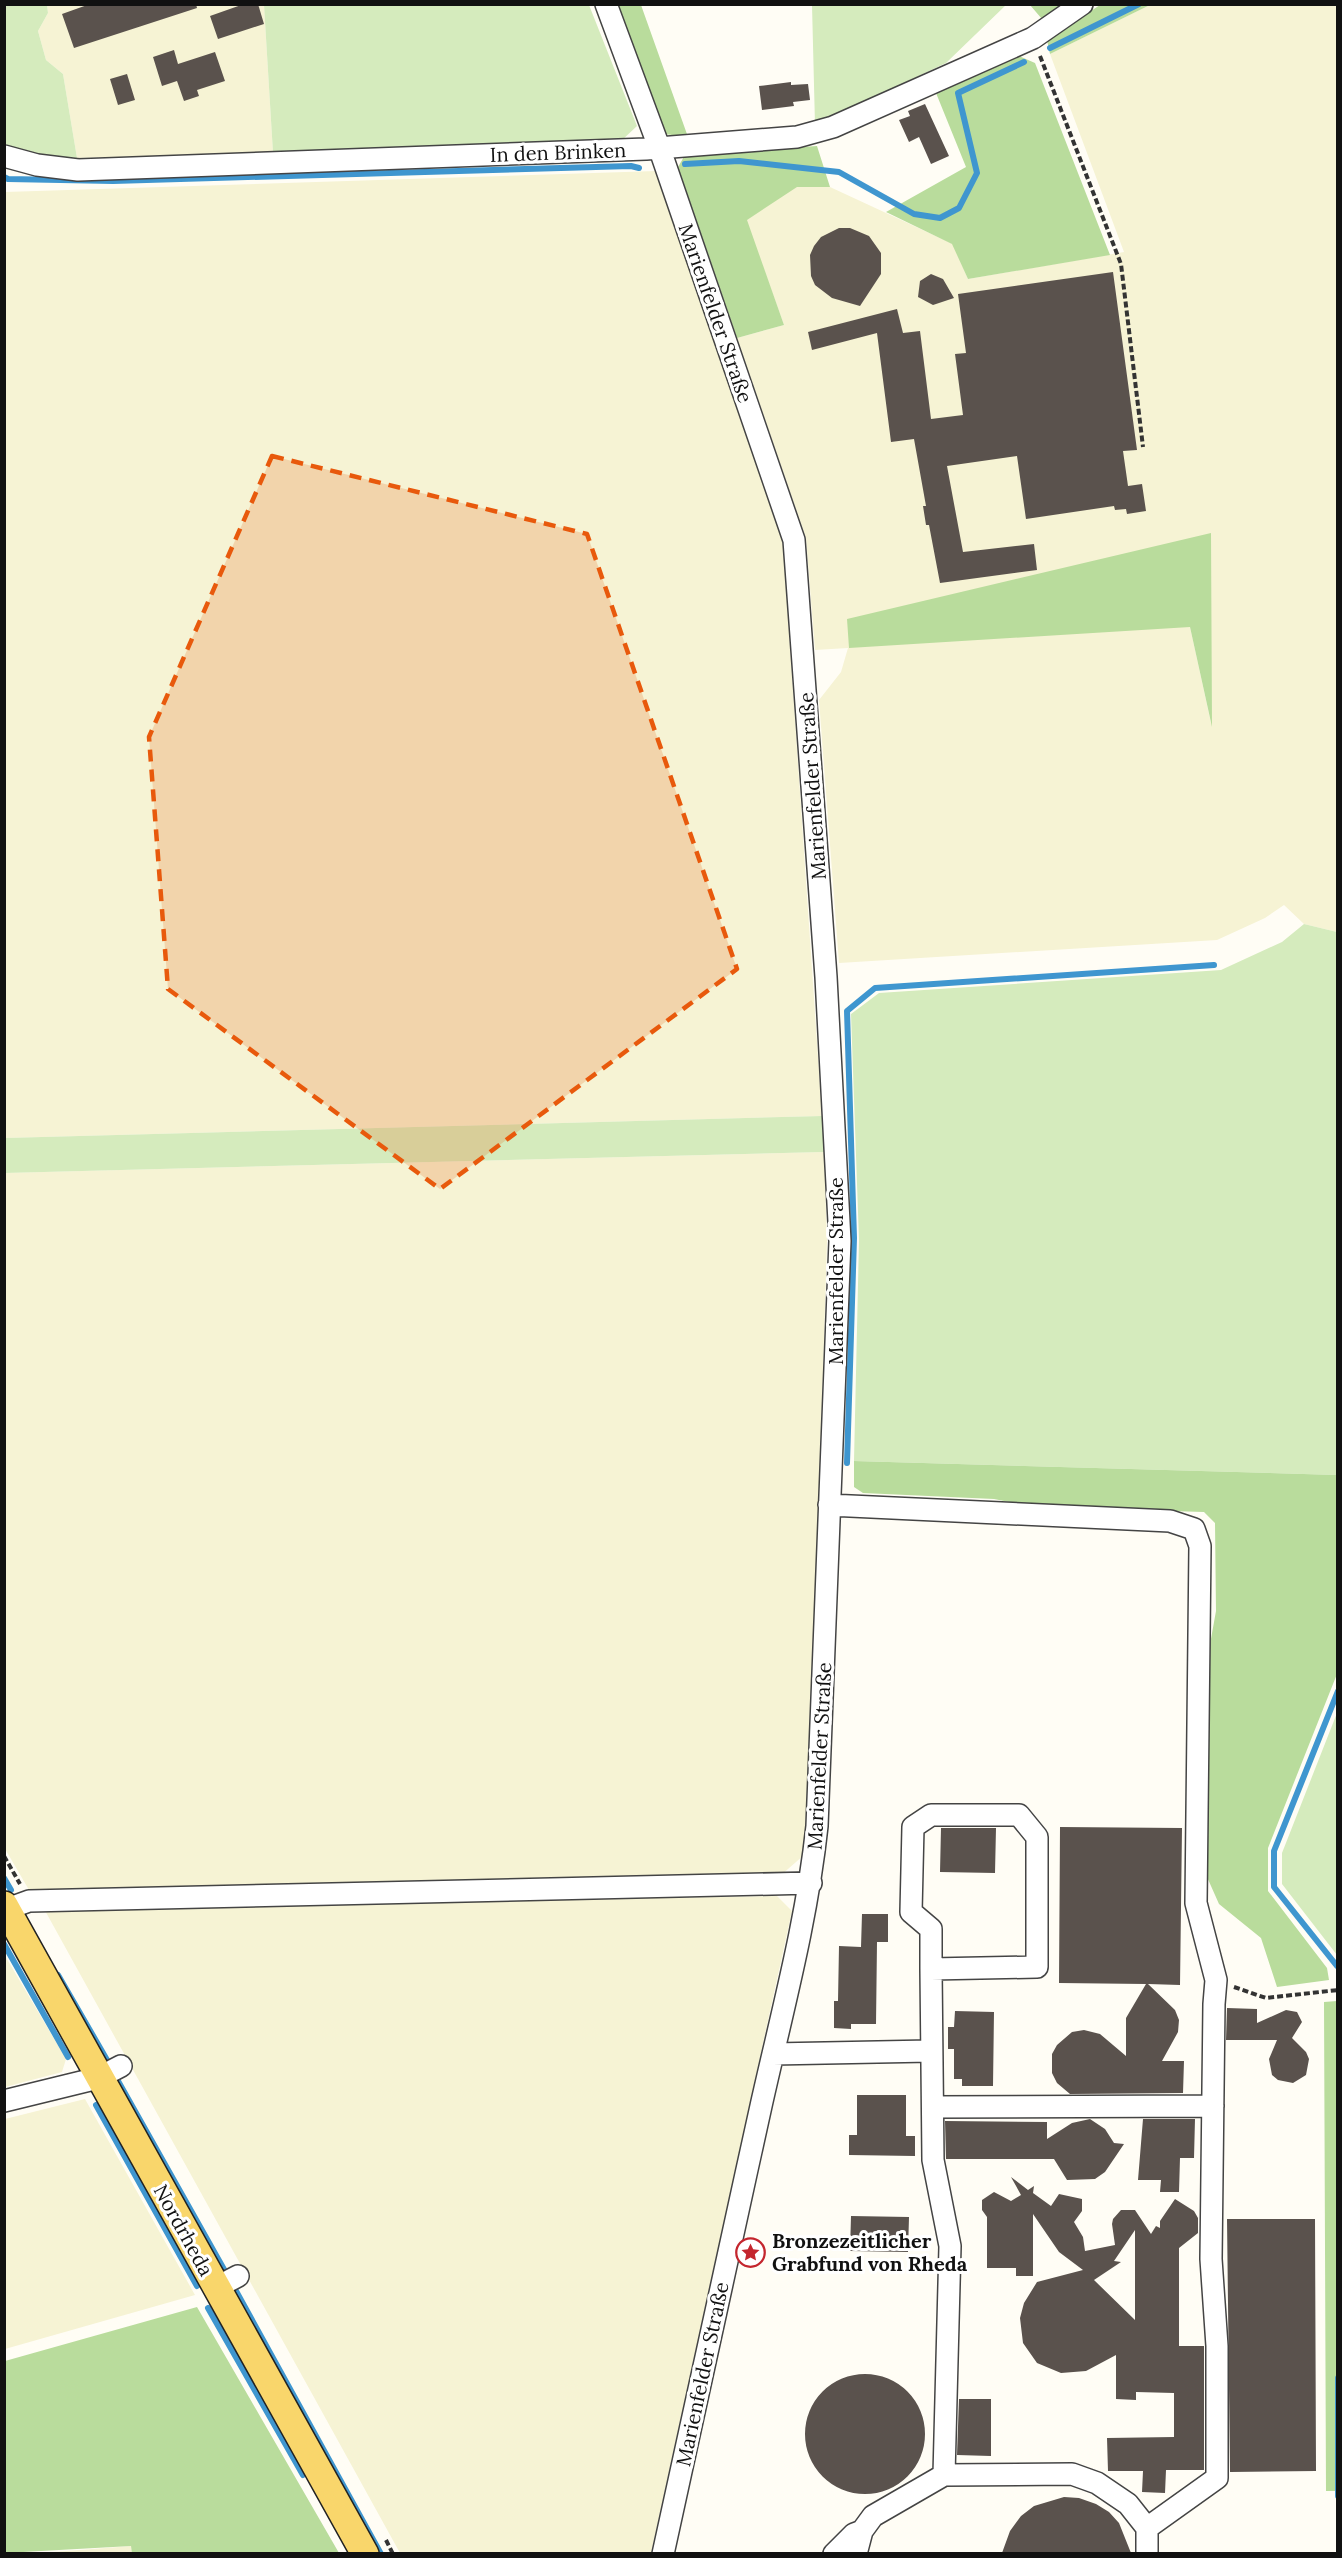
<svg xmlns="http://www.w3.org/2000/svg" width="1342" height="2558" font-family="Lora,serif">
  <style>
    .farmland { fill: #f6f3d4; fill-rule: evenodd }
    .green { fill: #d5ebbd }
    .forest { fill: #b9dc9c }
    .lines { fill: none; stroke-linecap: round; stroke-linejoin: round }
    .stream { stroke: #3f96cf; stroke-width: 6 }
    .building { fill: #5a524d; fill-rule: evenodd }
    .minor-casing { stroke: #444; stroke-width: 24 }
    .major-casing { stroke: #222; stroke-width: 30 }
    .path { stroke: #333; stroke-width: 4; stroke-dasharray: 6 3; stroke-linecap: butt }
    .minor { stroke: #fff; stroke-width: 21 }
    .major { stroke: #f9d66b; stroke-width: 27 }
    .marked { fill: #e8590c; fill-opacity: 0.2; stroke: #e8590c; stroke-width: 4.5; stroke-dasharray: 12 8; stroke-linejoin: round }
    .labels { text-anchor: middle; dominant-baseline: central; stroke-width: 6; stroke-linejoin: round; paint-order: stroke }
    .street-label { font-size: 20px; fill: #111; stroke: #fff }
    .poi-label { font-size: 20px; font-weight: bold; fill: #111; stroke: #fff; text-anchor: start }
  </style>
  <rect width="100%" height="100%" fill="#fffdf5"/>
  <path class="farmland" d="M 47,5 L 264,5 L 273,153 L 77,158 L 63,74 L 46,60 L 38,31 L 48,13 Z
    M 1150,5 L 1337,5 L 1337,932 L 1304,924 L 1284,905 L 1265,918 L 1217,940 L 839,963 L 819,700 L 841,672 L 848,648 L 815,650 L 806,538 L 737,338 L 784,325 L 746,220 L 797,186 L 830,187 L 953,244 L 968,279 L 1124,252 L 1050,54 ZM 1211,534 L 1211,723 L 1190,627 Z
    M 656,171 L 783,543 L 822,1116 L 5,1138 L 5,192 Z
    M 824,1152 L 827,1241 L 819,1504 L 804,1855 L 780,1876 L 29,1890 L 4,1847 L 4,1173 Z
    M 777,1896 L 792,1911 L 651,2553 L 400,2553 L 43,1907 Z
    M 4,1954 L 66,2059 L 62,2072 L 5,2087 Z
    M 85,2099 L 195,2295 L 5,2349 L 5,2119 Z
    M 131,2546 L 132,2553 L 28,2554 Z"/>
  <path class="green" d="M 4,5 L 47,5 L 48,13 L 38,31 L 46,60 L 63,74 L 77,158 L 39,156 L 5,144 Z
    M 264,5 L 589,5 L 637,126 L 620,142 L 273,153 Z
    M 812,5 L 1006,5 L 946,63 L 815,125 Z
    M 1304,924 L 1337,932 L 1337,1475 L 854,1461 L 859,1240 L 851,1014 L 879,993 L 1221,970 L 1282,942 Z
    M 822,1116 L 824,1152 L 5,1173 L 5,1138 Z
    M 1337,1713 L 1337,1955 L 1282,1884 L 1282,1853 Z"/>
  <path class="forest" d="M 617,5 L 641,5 L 688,137 L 664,134 Z
    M 1030,5 L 1063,5 L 1042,19 Z
    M 1100,5 L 1150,5 L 1050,54 L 1047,40 Z
    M 1019,56 L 1035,63 L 1110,255 L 968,279 L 952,244 L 886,212 L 966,167 L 936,93 Z
    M 817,146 L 830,187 L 797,187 L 747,220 L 784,325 L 737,338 L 678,167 L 685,155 Z
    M 1211,533 L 1212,727 L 1190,627 L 849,648 L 847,619 Z
    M 854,1461 L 1337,1475 L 1337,1674 L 1268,1848 L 1268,1891 L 1327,1968 L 1329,1980 L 1277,1987 L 1261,1938 L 1219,1904 L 1203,1868 L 1207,1661 L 1216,1611 L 1215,1523 L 1204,1512 L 1035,1507 L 994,1499 L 863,1493 L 854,1487 Z
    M 1337,2001 L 1338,2491 L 1326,2491 L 1324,2002 Z
    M 197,2307 L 339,2553 L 132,2554 L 131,2546 L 5,2553 L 5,2361 Z"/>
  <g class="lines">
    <path class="stream" d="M 1050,48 L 1139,4
      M 685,164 L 739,161 L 839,172 L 914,214 L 940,218 L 959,208 L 977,173 L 958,93 L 1024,62
      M 4,177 L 8,179 L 113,181 L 631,166 L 639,168
      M 847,1463 L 854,1238 L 847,1011 L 875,988 L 1214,965
      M 4,1878 L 11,1890
      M 4,1944 L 68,2057
      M 1337,1966 L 1274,1887 L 1274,1851 L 1338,1691
      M 58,1975 L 107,2060
      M 118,2081 L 226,2273
      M 96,2105 L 197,2286
      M 236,2291 L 381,2554
      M 208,2308 L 303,2475
      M 1338,2378 L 1338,2496"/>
  </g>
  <path class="building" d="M 90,4 L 196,4 L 197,8 L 74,48 L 62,14 Z
    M 244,4 L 258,4 L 264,24 L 218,39 L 210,16 Z
    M 174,50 L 178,64 L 215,52 L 225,81 L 197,90 L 199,96 L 184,101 L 177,81 L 162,86 L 153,57 Z
    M 127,74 L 135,100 L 118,105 L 110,79 Z
    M 791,82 L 791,85 L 808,84 L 810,100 L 793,102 L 794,106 L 762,110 L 759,86 Z
    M 925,104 L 949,156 L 931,164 L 919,137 L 909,142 L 899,120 L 910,116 L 908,111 Z
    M 839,228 L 850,228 L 869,236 L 881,253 L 881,274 L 860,306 L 832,298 L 815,285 L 811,276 L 810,255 L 814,246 L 821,237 Z
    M 1113,272 L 1137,450 L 1123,451 L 1128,486 L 1142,484 L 1146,511 L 1127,514 L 1126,509 L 1115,510 L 1114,506 L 1026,519 L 1017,456 L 947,466 L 963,552 L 1034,544 L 1037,570 L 940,583 L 929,525 L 926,525 L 923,506 L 926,506 L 914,439 L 891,442 L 877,333 L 812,350 L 808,332 L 897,309 L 903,333 L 920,331 L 931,419 L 963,415 L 955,354 L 966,353 L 958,294 Z
    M 931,274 L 943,279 L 954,298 L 933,305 L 918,297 L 920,281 Z
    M 1060,1827 L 1182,1828 L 1180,1985 L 1148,1984 L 1175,2010 L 1179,2020 L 1178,2032 L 1162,2061 L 1184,2061 L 1183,2093 L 1070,2094 L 1057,2083 L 1052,2073 L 1052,2054 L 1057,2045 L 1072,2032 L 1084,2030 L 1100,2034 L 1126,2056 L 1126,2018 L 1146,1984 L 1059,1983 Z
    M 941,1828 L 996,1828 L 995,1873 L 940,1872 Z
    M 862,1914 L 888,1914 L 888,1942 L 877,1942 L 876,2024 L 851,2024 L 851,2029 L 834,2028 L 834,2001 L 838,2001 L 839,1946 L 861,1947 Z
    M 1227,2008 L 1257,2009 L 1257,2023 L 1286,2010 L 1297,2012 L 1302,2022 L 1292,2038 L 1306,2052 L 1309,2059 L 1306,2075 L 1293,2083 L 1278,2080 L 1272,2075 L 1269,2059 L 1277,2040 L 1226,2040 Z
    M 955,2011 L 994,2012 L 993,2086 L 962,2086 L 962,2079 L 954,2079 L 954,2049 L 948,2049 L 948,2027 L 954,2027 Z
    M 857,2095 L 906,2095 L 906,2136 L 915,2136 L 915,2156 L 849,2155 L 849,2135 L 857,2135 Z
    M 1090,2119 L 1105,2129 L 1114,2143 L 1124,2144 L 1105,2172 L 1095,2179 L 1067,2180 L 1054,2159 L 946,2159 L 945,2121 L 1047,2122 L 1047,2139 L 1072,2123 Z
    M 1143,2119 L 1195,2119 L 1194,2158 L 1180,2158 L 1179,2192 L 1160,2192 L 1161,2180 L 1138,2180 Z
    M 1011,2177 L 1028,2190 L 1034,2186 L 1033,2193 L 1051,2206 L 1059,2194 L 1082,2199 L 1082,2211 L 1074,2222 L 1083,2237 L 1085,2251 L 1115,2245 L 1112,2224 L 1113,2219 L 1121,2210 L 1135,2210 L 1151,2234 L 1156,2226 L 1160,2228 L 1160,2221 L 1175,2199 L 1194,2211 L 1198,2218 L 1198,2233 L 1179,2248 L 1179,2346 L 1204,2346 L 1204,2470 L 1166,2470 L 1165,2493 L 1142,2492 L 1143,2471 L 1108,2471 L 1107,2438 L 1174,2437 L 1174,2393 L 1136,2392 L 1136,2400 L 1116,2399 L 1116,2355 L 1086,2371 L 1061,2373 L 1037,2363 L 1023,2343 L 1020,2318 L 1024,2303 L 1037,2282 L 1083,2270 L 1059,2252 L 1033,2214 L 1033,2276 L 1016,2276 L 1016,2268 L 987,2268 L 987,2217 L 982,2210 L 982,2200 L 994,2192 L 1011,2201 L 1021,2195 ZM 1135,2230 L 1135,2320 L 1094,2280 L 1121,2262 L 1114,2261 Z
    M 851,2216 L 909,2217 L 908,2252 L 850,2251 Z
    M 1227,2219 L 1315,2219 L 1316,2471 L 1230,2472 Z
    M805 2434a60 60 0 1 1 120 0a60 60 0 1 1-120 0Z
    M 959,2399 L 991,2399 L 991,2456 L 957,2455 Z
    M 1064,2497 L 1079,2498 L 1096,2504 L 1109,2512 L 1119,2523 L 1131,2553 L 1002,2553 L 1010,2531 L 1021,2516 L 1034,2506 Z"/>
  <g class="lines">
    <defs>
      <path id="minor" d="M 606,4 L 659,147 L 794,540 L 826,977 L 840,1241 L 817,1826 C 807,1921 782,2012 761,2106 C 728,2255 696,2404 663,2554
        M 4,156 L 37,165 L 78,170 L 646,149 L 797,137 L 833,127 L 1033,38 L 1082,4
        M 829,1505 L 1170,1521 L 1194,1529 L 1200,1546 L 1196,1903 L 1216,1980 L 1214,2004 L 1211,2259 L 1217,2346 L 1217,2478 L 1147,2528
        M 7,1909 L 29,1901 L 811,1883
        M 931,1969 L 931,1929 L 911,1912 L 913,1827 L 931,1815 L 1019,1815 L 1037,1837 L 1037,1967 L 931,1969 L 933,2160 L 950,2246 L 944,2475
        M 773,2054 L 930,2051
        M 4,2101 L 98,2078 L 121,2066
        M 933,2107 L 1213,2106
        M 217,2287 L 238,2276
        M 834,2554 L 854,2534 L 862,2531
        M 856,2554 L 862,2531 L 873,2516 L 944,2475 L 1072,2474 L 1097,2483 L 1128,2504 L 1147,2528 L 1147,2554"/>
      <path id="major" d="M 4,1905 L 365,2554"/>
    </defs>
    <use href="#minor" class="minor-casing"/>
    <use href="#major" class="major-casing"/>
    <path class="path" d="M 1040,56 L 1121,264 L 1143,447
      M 4,1856 L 20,1884
      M 1234,1987 L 1266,1998 L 1338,1990
      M 386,2540 L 393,2554"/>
    <use href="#minor" class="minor"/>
    <use href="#major" class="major"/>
  </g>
  <path class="marked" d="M 272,456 L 587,534 L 737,969 L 440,1189 L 168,989 L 149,737 Z"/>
  <defs>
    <symbol id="sight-ring" viewBox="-11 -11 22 22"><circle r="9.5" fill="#fff" stroke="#c4262e" stroke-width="1.5"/><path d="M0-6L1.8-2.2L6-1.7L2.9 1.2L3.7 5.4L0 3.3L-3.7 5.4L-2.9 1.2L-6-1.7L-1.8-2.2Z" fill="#c4262e"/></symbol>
  </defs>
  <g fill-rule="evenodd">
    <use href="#sight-ring" x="734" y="2236" width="33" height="33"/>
  </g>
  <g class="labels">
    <g class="street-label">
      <text transform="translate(558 152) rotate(-2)">In den Brinken</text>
      <text transform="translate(716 313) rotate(71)">Marienfelder Straße</text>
      <text transform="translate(812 786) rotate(-94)">Marienfelder Straße</text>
      <text transform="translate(835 1271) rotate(-90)">Marienfelder Straße</text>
      <text transform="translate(819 1756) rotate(-87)">Marienfelder Straße</text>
      <text transform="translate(184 2230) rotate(61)">Nordrheda</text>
      <text transform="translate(702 2374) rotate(-78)">Marienfelder Straße</text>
    </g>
    <g class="poi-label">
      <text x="772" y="2240">Bronzezeitlicher<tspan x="772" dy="23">Grabfund von Rheda</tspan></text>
    </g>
  </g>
  <rect width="1342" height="2558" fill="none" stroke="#111111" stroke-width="12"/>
</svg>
